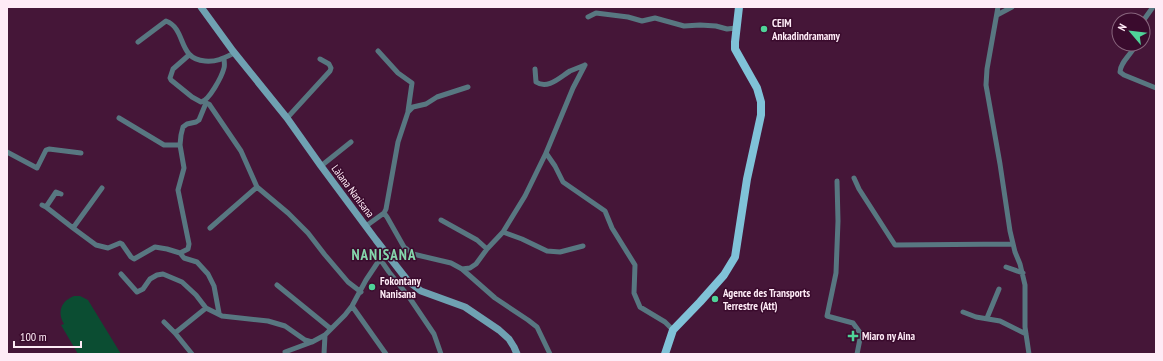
<svg xmlns="http://www.w3.org/2000/svg" width="1163" height="361" font-family="'PT Sans Narrow',sans-serif">
  <style>
    .pitch { fill: #0b4d32 }
    .lines { fill: none; stroke-linecap: round; stroke-linejoin: round }
    .street { stroke: #587781; stroke-width: 5 }
    .secondary { stroke: #6fa1b2; stroke-width: 7 }
    .primary { stroke: #80c2d8; stroke-width: 8 }
    .poi-dot { fill: #4fd398; stroke: #3a0b2d; stroke-width: 1.5 }
    .labels { text-anchor: middle; dominant-baseline: central; stroke-width: 3; stroke-linejoin: round; paint-order: stroke }
    .poi-label { font-size: 11px; font-weight: bold; fill: #feebf6; stroke: #3a0b2d; text-anchor: start }
    .street-label { font-size: 11px; fill: #feebf6; stroke: #3a0b2d }
    .district-label { font-size: 15px; font-weight: bold; letter-spacing: 1px; fill: #85d6ac; stroke: #3a0b2d }
  </style>
  <rect width="100%" height="100%" fill="#451638"/>
  <path class="pitch" d="M 74,296 L 80,296 L 88,300 L 121,354 L 78,354 L 61,325 L 64,324 C 57,312 61,301 74,296 Z"/>
  <g class="lines">
    <path class="street" d="M 998,7 L 987,69 L 986,85 L 1000,164 L 1010,231 L 1015,252 L 1020,264 L 1025,285 L 1025,327 L 1029,354
      M 997,15 L 1012,7
      M 588,17 L 596,13 L 628,17 L 642,21 L 655,18 L 684,26 L 700,25 L 716,26 L 727,29 L 736,28
      M 1143,21 L 1153,7
      M 138,42 L 166,21 C 187,29 177,59 205,61 C 217,62 224,58 234,53
      M 1136,44 C 1133,53 1120,62 1120,72 L 1124,75 L 1156,88
      M 378,51 L 398,73 L 412,83 L 408,111
      M 189,55 L 173,69 L 170,78 L 171,80 L 192,97 L 201,102 C 209,101 222,76 224,68 C 225,65 224,61 224,58
      M 535,69 L 536,82 C 548,90 560,77 570,71 C 575,69 580,67 585,65
      M 119,118 L 164,145 L 180,145
      M 287,118 L 330,71 L 331,68 L 329,64 L 320,59
      M 7,152 L 37,168 L 46,150 L 49,149 L 81,153
      M 546,153 L 555,166 L 563,182 L 605,211 L 612,228 L 635,265 L 634,293 L 640,307 L 665,322 L 673,330
      M 321,166 L 351,142
      M 854,178 L 859,189 L 895,245 L 1013,244
      M 837,181 L 838,221 L 836,273 L 827,316 L 853,323 L 861,334 L 857,354
      M 102,188 L 73,228 L 96,245 L 108,248 L 120,243 L 122,244 L 131,257 L 134,259 L 155,247 L 167,249 L 180,253 L 184,258 L 197,262 L 208,274 L 214,286 L 219,313
      M 42,205 L 46,207 L 73,228
      M 46,207 L 56,192 L 61,194
      M 384,213 L 387,217 L 404,247 L 413,254 L 451,263 L 462,269 L 470,268 L 476,264 L 487,249 L 503,232 L 525,196 L 546,153 L 573,88 L 585,65
      M 441,220 L 477,240 L 487,249
      M 366,226 L 384,213 L 386,209 L 398,142 L 408,112 L 413,107 L 426,104 L 437,97 L 468,87
      M 210,228 L 257,187
      M 503,232 L 522,239 L 547,251 L 560,252 L 583,246
      M 180,253 L 188,249 L 189,244 L 178,190 L 184,168 L 180,145 L 181,135 L 183,127 L 187,124 L 196,122 L 199,120 L 206,103 L 209,104 L 241,151 L 257,187 L 288,213 L 308,233 L 325,255 L 348,282 L 361,292
      M 380,259 L 389,272 L 409,297 L 434,334 L 441,354
      M 1006,267 L 1023,273
      M 462,269 L 495,298 L 528,320 L 537,327 L 550,354
      M 121,274 L 137,292 L 143,289 L 150,279 L 157,275 L 163,274 L 182,282 L 196,295 L 206,308 L 222,316 L 268,321 L 285,326 L 305,340 L 312,342 L 325,335
      M 277,285 L 331,329
      M 352,306 L 386,354
      M 963,312 L 976,317 L 1000,321 L 1026,334
      M 987,318 L 999,289
      M 164,322 L 175,333 L 192,354
      M 175,333 L 206,308
      M 285,352 L 312,342
      M 324,354 L 325,335 L 345,315 L 352,306 L 366,280 L 380,259 L 383,250"/>
    <path class="secondary" d="M 201,7 L 233,51 L 287,118 L 321,166 L 376,240 L 408,281 L 421,291 L 465,307 L 499,330 L 509,339 L 514,347 L 517,354"/>
    <path class="primary" d="M 665,354 L 673,330 L 700,302 L 724,275 L 735,257 L 747,179 L 761,115 L 761,102 L 757,88 L 735,49 L 735,42 L 739,7"/>
  </g>
  <g class="poi-dot">
    <circle cx="764" cy="29" r="4"/>
    <circle cx="372" cy="287" r="4"/>
    <circle cx="715" cy="299" r="4"/>
    <path d="M851 330h4v4h4v4h-4v4h-4v-4h-4v-4h4z"/>
  </g>
  <g class="labels">
    <g class="poi-label">
      <text x="772" y="23">CEIM<tspan x="772" dy="13">Ankadindramamy</tspan></text>
      <text x="380" y="281">Fokontany<tspan x="380" dy="13">Nanisana</tspan></text>
      <text x="723" y="293">Agence des Transports<tspan x="723" dy="13">Terrestre (Att)</tspan></text>
      <text x="862" y="336">Miaro ny Aina</text>
    </g>
    <g class="street-label">
      <text transform="translate(353 191) rotate(53)">Làlana Nanisana</text>
    </g>
    <g class="district-label">
      <text x="384" y="254">NANISANA</text>
    </g>
  </g>
  <rect width="1163" height="361" fill="none" stroke="#feebf6" stroke-width="16"/>
  <g transform="translate(1131 32) rotate(298)"><circle r="19" fill="#3a0b2d" stroke="#88657d"/>
  <path d="M0-3L7 15L0 10L-7 15Z" fill="#4fd398"/>
  <text y="-6" font-size="11" font-weight="bold" text-anchor="middle" fill="#feebf6">N</text>
  </g>
  <path d="M14 341v6h67v-6" fill="none" stroke="#feebf6" stroke-width="2"/>
  <text x="20" y="341" font-size="12" fill="#feebf6" stroke="#3a0b2d" stroke-width="3" paint-order="stroke">100 m</text>
</svg>
